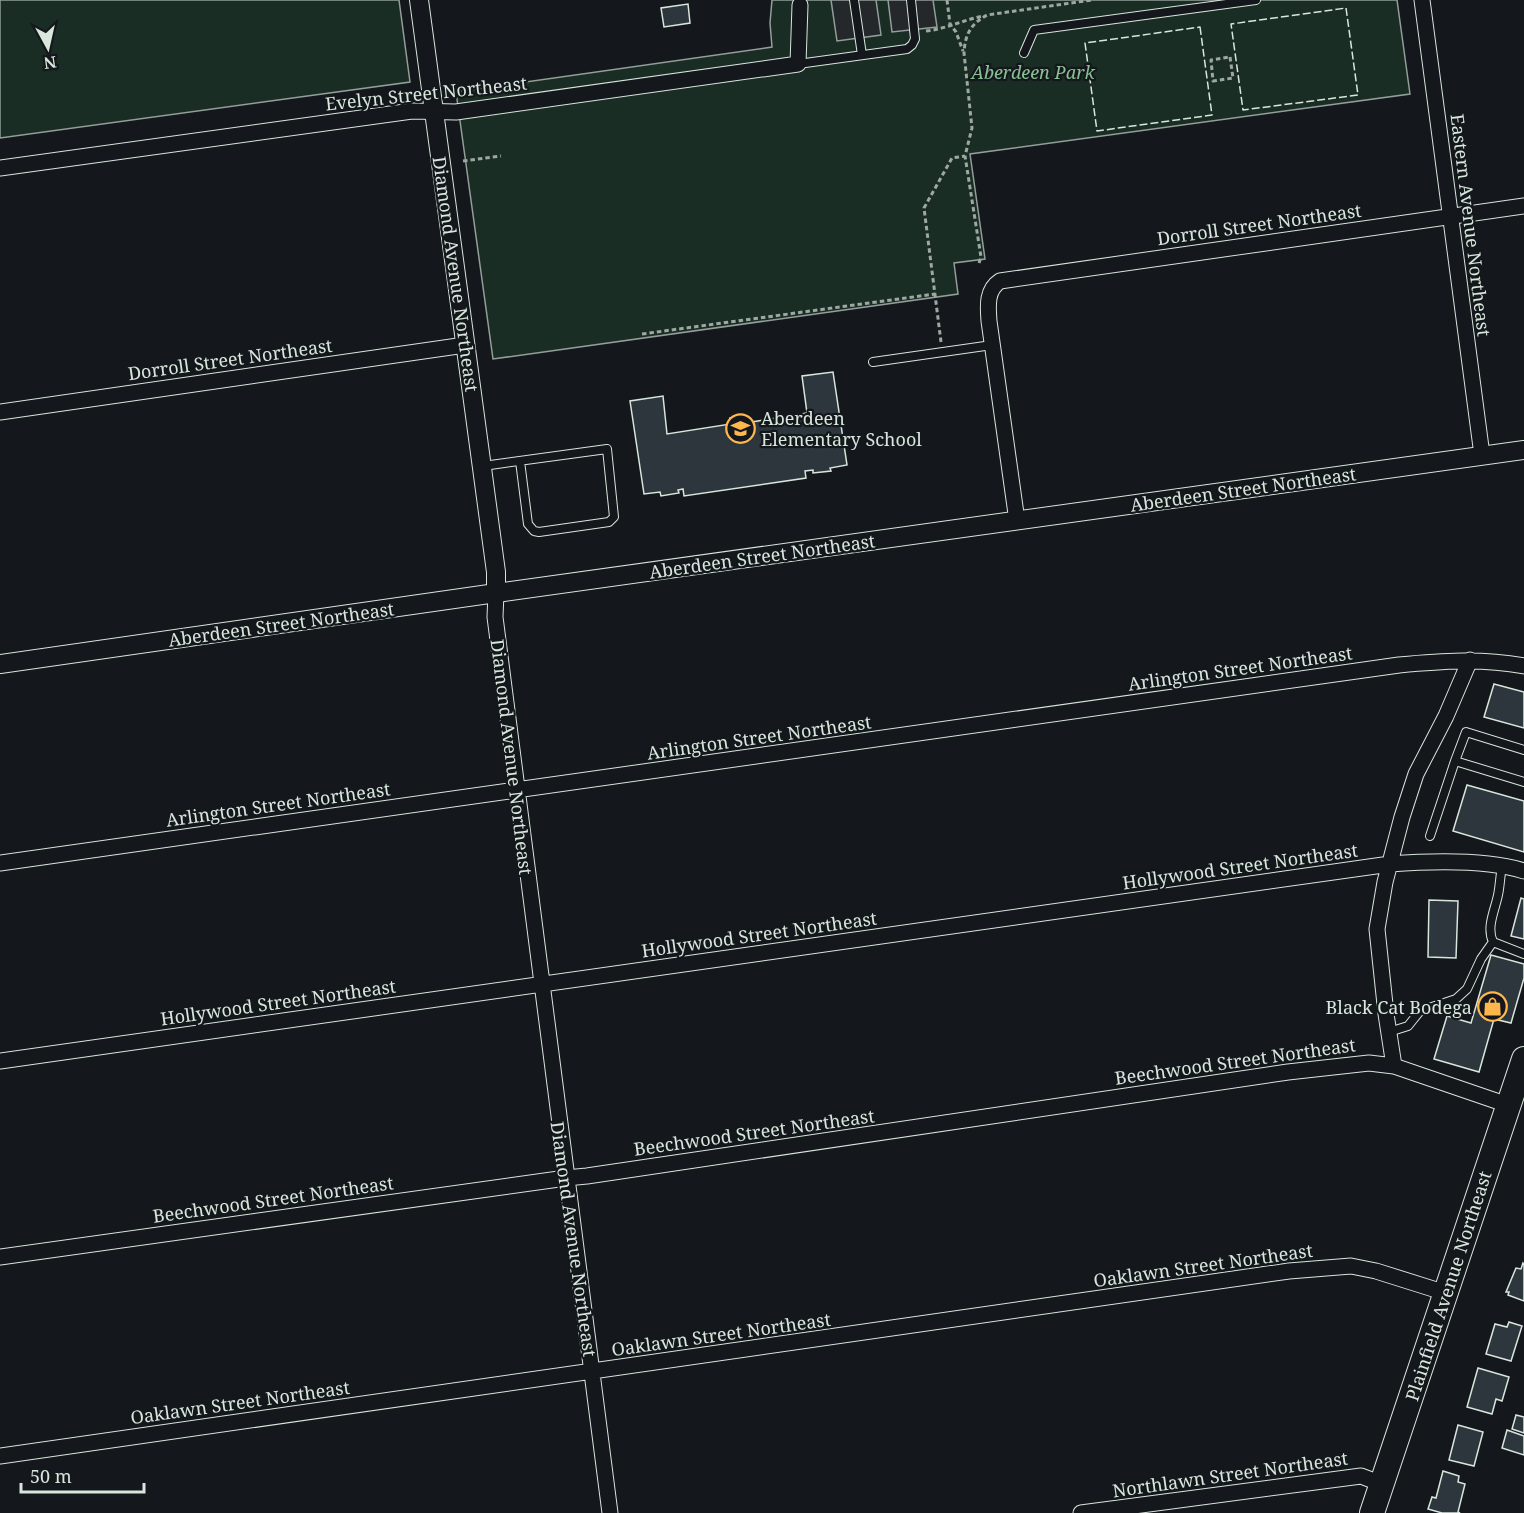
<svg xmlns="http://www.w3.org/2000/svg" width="1524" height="1513" font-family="'Noto Serif',serif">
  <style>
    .green { fill: #1a2d24; stroke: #939e99; stroke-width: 1.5 }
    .parking { fill: #24282b; stroke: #939e99; stroke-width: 1.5 }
    .building { fill: #2c363c; stroke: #d8e6dc; stroke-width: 1.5 }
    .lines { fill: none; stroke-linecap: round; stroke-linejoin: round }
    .service-casing { stroke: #d8e6dc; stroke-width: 10 }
    .minor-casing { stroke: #d8e6dc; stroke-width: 17 }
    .tertiary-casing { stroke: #d8e6dc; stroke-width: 20 }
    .primary-casing { stroke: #d8e6dc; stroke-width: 26 }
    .path { stroke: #9da8a2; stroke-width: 3; stroke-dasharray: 4.5 3; stroke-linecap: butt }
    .service { stroke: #14181c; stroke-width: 8 }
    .minor { stroke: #14181c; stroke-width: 15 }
    .tertiary { stroke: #14181c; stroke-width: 18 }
    .primary { stroke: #14181c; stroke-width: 24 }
    .fence { stroke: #d8e6dc; stroke-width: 1.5; stroke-dasharray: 8 3; stroke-linecap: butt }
    .labels { text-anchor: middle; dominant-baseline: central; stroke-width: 4.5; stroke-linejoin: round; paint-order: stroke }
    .park-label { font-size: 18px; font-style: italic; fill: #8ac095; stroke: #14181c }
    .street-label { font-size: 18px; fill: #d8e6dc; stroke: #14181c }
    .poi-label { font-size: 18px; fill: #d8e6dc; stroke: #14181c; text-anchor: start }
  </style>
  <rect width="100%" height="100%" fill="#14181c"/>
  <path class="green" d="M 0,0 L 399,0 L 410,82 L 0,138 Z
    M 772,0 L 1397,0 L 1410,94 L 970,154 L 985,259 L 954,263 L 958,294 L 493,359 L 456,92 L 772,47 L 770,23 Z"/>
  <path class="parking" d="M 831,0 L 876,0 L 881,35 L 837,41 Z
    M 888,0 L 933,0 L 937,27 L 892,32 Z"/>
  <path class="building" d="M 688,4 L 690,23 L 664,27 L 661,8 Z
    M 833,372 L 847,465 L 830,468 L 831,471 L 813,473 L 813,470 L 805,471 L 806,478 L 684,496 L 683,489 L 678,490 L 679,493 L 661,496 L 660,492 L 644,494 L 630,401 L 663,396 L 667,434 L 731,424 L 730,418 L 745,416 L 745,423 L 807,413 L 802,376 Z
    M 1494,684 L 1524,692 L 1524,728 L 1484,717 Z
    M 1467,785 L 1524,801 L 1524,852 L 1453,831 Z
    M 1521,898 L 1524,899 L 1524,939 L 1511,936 Z
    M 1429,900 L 1458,901 L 1456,958 L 1428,957 Z
    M 1491,955 L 1524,964 L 1524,978 L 1511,1023 L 1494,1019 L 1479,1072 L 1434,1059 L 1447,1016 L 1471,1023 Z
    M 1523,1263 L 1524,1264 L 1524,1301 L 1508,1295 L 1509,1292 L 1506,1292 L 1516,1268 L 1521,1269 Z
    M 1509,1322 L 1522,1326 L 1511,1361 L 1486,1354 L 1495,1324 L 1507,1327 Z
    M 1478,1368 L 1509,1377 L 1502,1401 L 1496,1399 L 1492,1414 L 1467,1407 Z
    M 1516,1415 L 1524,1417 L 1524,1433 L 1512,1429 Z
    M 1458,1425 L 1483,1432 L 1474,1466 L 1449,1460 Z
    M 1507,1430 L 1524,1436 L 1524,1455 L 1502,1448 Z
    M 1443,1471 L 1459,1476 L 1458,1482 L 1465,1484 L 1458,1512 L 1460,1513 L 1442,1513 L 1428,1509 L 1432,1497 L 1436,1498 Z"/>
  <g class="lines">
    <defs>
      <path id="service" d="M 854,0 L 862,55
        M 1024,53 L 1034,30 L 1256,0
        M 798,64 L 907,49 L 912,45 L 915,39 L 911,0
        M 873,362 L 992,345
        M 483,466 L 607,449 L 614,517 L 609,522 L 539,532 L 534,531 L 528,524 L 520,461
        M 1524,750 L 1466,732 L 1455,761 L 1524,782
        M 1430,836 L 1455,761
        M 1502,867 C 1500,876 1500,886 1498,895 C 1495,910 1486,927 1493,942 L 1524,954
        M 1389,1032 L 1408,1026 L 1420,1011 L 1456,999 L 1467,989 L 1481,959 L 1493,942"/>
      <path id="minor" d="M 1422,0 L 1482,455
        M 0,168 L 412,111 L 456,112 L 798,64 L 800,5
        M 0,412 L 465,345
        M 1017,521 L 989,321 C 988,307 986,290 1000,281 L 1524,206
        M 496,593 L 495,617 L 610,1513
        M 0,863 L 1399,665 C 1441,661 1482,658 1524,666
        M 0,1061 L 1390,864 C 1430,861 1486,859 1524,871
        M 1394,1066 L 1386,1014 L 1377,929 L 1385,882 L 1402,817 L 1416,774 L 1446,716 L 1470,660
        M 0,1257 L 566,1178 L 587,1176 L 1288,1072 L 1369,1063 L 1394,1066 L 1508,1105
        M 0,1456 L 1289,1271 L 1351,1266 L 1376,1271 L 1446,1293
        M 1081,1513 L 1361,1476 L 1382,1484"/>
      <path id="tertiary" d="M 419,0 L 496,572 L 496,593
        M 0,664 L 496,593 L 1524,450"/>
      <path id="primary" d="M 1372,1513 L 1524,1059"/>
    </defs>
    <use href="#service" class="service-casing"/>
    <use href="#minor" class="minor-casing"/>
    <use href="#tertiary" class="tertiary-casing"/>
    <use href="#primary" class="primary-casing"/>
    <path class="path" d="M 947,0 L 950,24 L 956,32 L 963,51
      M 926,31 C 946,29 963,20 983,16
      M 1230,57 L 1233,78 L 1213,81 L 1211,60 Z
      M 463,161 L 501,156
      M 979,263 L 981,257 L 965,156 L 972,128 L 964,53 C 965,34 971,24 987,15 L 1092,0
      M 642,334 L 935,294
      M 941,342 L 924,208 L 952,158 L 965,156"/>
    <use href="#service" class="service"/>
    <use href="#minor" class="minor"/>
    <use href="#tertiary" class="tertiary"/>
    <use href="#primary" class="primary"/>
    <path class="fence" d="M 1346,8 L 1358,95 L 1243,110 L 1231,24 Z
      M 1200,27 L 1212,115 L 1097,131 L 1085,43 Z"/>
  </g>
  <defs>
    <symbol id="school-ring" viewBox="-11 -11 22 22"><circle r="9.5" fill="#14181c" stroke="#ffb74d" stroke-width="1.5"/><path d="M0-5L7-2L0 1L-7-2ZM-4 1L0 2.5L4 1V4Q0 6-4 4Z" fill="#ffb74d"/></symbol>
    <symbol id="shop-ring" viewBox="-11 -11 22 22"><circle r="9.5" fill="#14181c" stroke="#ffb74d" stroke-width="1.5"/><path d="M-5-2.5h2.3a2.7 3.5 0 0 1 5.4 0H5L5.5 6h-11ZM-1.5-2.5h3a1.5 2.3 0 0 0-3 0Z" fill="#ffb74d"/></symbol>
  </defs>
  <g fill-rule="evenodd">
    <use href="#school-ring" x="724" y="412" width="33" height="33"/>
    <use href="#shop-ring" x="1476" y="990" width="33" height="33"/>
  </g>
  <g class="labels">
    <g class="park-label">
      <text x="1033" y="72">Aberdeen Park</text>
    </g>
    <g class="street-label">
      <text transform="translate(426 93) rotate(-6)">Evelyn Street Northeast</text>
      <text transform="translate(1259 224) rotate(-8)">Dorroll Street Northeast</text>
      <text transform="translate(1471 225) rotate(83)">Eastern Avenue Northeast</text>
      <text transform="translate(456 274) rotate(82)">Diamond Avenue Northeast</text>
      <text transform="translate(230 359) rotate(-8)">Dorroll Street Northeast</text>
      <text transform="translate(1243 489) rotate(-8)">Aberdeen Street Northeast</text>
      <text transform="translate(762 556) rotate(-8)">Aberdeen Street Northeast</text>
      <text transform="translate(281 624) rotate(-8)">Aberdeen Street Northeast</text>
      <text transform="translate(1240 668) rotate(-8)">Arlington Street Northeast</text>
      <text transform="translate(759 737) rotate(-8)">Arlington Street Northeast</text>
      <text transform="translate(512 757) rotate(83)">Diamond Avenue Northeast</text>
      <text transform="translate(278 804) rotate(-8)">Arlington Street Northeast</text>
      <text transform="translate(1240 866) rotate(-8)">Hollywood Street Northeast</text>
      <text transform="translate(759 934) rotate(-8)">Hollywood Street Northeast</text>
      <text transform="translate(278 1002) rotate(-8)">Hollywood Street Northeast</text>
      <text transform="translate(1235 1061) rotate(-8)">Beechwood Street Northeast</text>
      <text transform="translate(754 1132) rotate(-8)">Beechwood Street Northeast</text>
      <text transform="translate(273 1199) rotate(-8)">Beechwood Street Northeast</text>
      <text transform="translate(574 1239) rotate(82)">Diamond Avenue Northeast</text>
      <text transform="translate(1203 1265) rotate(-8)">Oaklawn Street Northeast</text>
      <text transform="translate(1448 1286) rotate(-72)">Plainfield Avenue Northeast</text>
      <text transform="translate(721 1334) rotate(-8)">Oaklawn Street Northeast</text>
      <text transform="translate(240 1402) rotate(-8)">Oaklawn Street Northeast</text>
      <text transform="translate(1230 1474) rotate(-8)">Northlawn Street Northeast</text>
    </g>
    <g class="poi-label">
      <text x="761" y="418">Aberdeen<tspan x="761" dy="21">Elementary School</tspan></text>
      <text x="1472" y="1007" text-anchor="end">Black Cat Bodega</text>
    </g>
  </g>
  <g transform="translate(48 48) rotate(172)" stroke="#14181c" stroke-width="4.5" paint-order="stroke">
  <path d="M0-4.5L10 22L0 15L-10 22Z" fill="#d8e6dc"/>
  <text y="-9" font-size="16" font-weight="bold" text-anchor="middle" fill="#d8e6dc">N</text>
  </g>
  <path d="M21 1483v9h123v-9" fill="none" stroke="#d8e6dc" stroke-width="3"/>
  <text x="30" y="1483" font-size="18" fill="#d8e6dc" stroke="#14181c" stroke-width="4.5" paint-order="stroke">50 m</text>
</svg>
